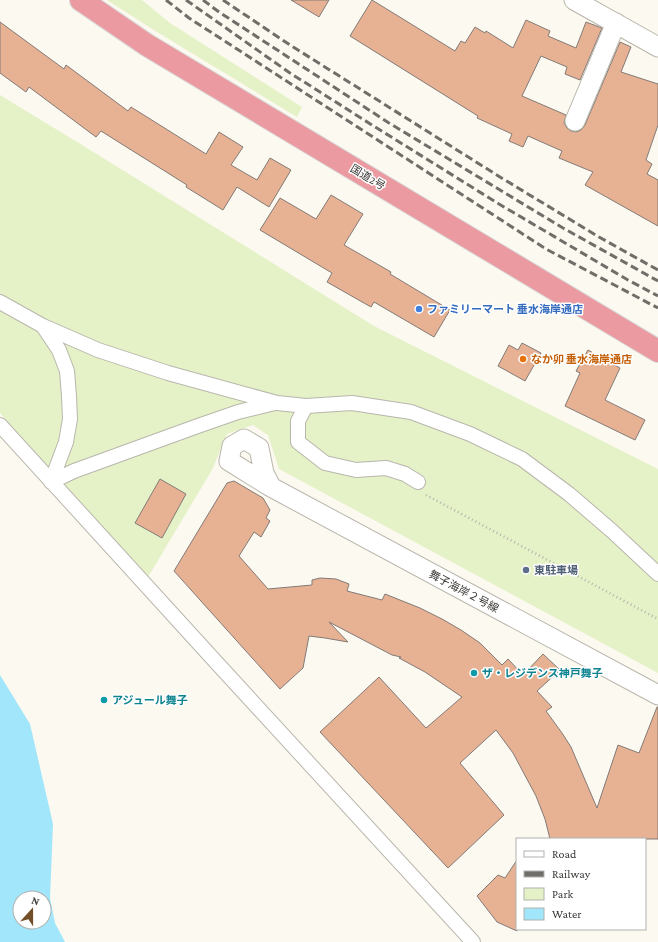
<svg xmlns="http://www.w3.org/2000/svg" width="658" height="942" font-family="'Crimson Pro','Noto Sans JP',serif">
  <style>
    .green { fill: #e5f1c7 }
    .water { fill: #a1e6fb; fill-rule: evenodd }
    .building { fill: #e7b194; stroke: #837b77 }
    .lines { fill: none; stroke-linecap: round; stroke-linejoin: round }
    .pedestrian-casing { stroke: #b9b6ad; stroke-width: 16 }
    .minor-casing { stroke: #b9b6ad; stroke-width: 21 }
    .trunk-casing { stroke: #d8d8d7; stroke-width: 24 }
    .path { stroke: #b5b2ac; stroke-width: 2.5; stroke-dasharray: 1 3; stroke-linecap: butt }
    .pedestrian { stroke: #fff; stroke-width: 14 }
    .minor { stroke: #fff; stroke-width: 19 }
    .trunk { stroke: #ea9aa0; stroke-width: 22 }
    .rail { stroke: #706e69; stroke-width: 3; stroke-dasharray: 8 4; stroke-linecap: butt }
    .shop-dot { fill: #3f7fe0; stroke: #fff; stroke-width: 1.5 }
    .food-dot { fill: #e8710a; stroke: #fff; stroke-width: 1.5 }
    .service-dot { fill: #5c6f8a; stroke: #fff; stroke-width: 1.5 }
    .culture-dot { fill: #0f9aa8; stroke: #fff; stroke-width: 1.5 }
    .labels { text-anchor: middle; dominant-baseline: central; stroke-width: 3; stroke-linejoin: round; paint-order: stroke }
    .street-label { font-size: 11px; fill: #3d3b38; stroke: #fff }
    .shop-label { font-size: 11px; font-weight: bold; fill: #366cbe; stroke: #fff; text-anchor: start }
    .food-label { font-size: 11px; font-weight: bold; fill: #c56008; stroke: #fff; text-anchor: start }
    .service-label { font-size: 11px; font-weight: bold; fill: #4e5e75; stroke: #fff; text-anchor: start }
    .culture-label { font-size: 11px; font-weight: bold; fill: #0d838f; stroke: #fff; text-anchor: start }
  </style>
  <rect width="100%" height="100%" fill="#fcf9f0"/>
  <path class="green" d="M 107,0 L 142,0 L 170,23 L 302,107 L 297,117 L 157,32 Z
    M 0,95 L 95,153 L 374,326 L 658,469 L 658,673 L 279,469 L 268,435 L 253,425 L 227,434 L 212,470 L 148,577 L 0,413 Z"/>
  <path class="water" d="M 0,675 L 30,724 L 53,824 L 50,898 L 55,923 L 65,942 L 0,942 ZM 20,898 L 44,898 L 44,922 L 20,922 Z"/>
  <path class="building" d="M 291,0 L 329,0 L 319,17 Z
    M 372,0 L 455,51 L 461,41 L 465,43 L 475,27 L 485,33 L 486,31 L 513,48 L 526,20 L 550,31 L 548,36 L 576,48 L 586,22 L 602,28 L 580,80 L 565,74 L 567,67 L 541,56 L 522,96 L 566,115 L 564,123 L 567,128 L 571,131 L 576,132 L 581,130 L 585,125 L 620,42 L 631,47 L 621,72 L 658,84 L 658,125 L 646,160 L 652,164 L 647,174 L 658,180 L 658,226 L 585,185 L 593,172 L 559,158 L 562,151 L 528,136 L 523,147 L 509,141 L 512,134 L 477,118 L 478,116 L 350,36 Z
    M 0,22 L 64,69 L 66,65 L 128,111 L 131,107 L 206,154 L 219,132 L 243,147 L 231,165 L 257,180 L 270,158 L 291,170 L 269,207 L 237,187 L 223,210 L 186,187 L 187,185 L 101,131 L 96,137 L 29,87 L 26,92 L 0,73 Z
    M 331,195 L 363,214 L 344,245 L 391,272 L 390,274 L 450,310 L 434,337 L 374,302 L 371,307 L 327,282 L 332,273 L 260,230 L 280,198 L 316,219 Z
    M 522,343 L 541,353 L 525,381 L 498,366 L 509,345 L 518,350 Z
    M 588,350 L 620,368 L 605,400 L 645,420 L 635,440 L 565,406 L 580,373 L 576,371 Z
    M 160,479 L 186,494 L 162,538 L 135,523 Z
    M 234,481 L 263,498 L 270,510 L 266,518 L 270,521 L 261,537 L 254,532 L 239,556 L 268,589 L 312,585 L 312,580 L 320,578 L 336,579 L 349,584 L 347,591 L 382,600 L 385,594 L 420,608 L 442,619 L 461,630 L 480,643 L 502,665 L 508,659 L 523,675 L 543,654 L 560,670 L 537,691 L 552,707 L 546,711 L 562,733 L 571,747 L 597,808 L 618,745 L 639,753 L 657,707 L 658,707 L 658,839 L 550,839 L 545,819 L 536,796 L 513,753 L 496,730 L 460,763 L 504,815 L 448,868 L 320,732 L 379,677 L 426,728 L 462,697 L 425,672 L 399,658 L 401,657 L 392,655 L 329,622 L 348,642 L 325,638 L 309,636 L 303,668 L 280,689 L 174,571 L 227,483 Z
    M 517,860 L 517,931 L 497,922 L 477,896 L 498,875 L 505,878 Z"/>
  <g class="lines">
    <defs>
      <path id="pedestrian" d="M 0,302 L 43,326 L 98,350 L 168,373 L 277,403 L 306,406 L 352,403 L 411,412 L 470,434 L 522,459 L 569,494 L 612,531 L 658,574
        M 43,326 L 59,350 L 67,371 L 69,396 L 70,419 L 66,442 L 51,482
        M 306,406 L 298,421 L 298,442 L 325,463 L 356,470 L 386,468 L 405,474 L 418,482
        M 0,425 L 215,661 L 473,942
        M 51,482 L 74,471 L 195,427 L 238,412 L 275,403"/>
      <path id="minor" d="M 574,0 L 658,47
        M 575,121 L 616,23
        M 271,487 L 264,473 L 259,448 L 244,439 L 232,446 L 229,461 L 271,487 L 658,695"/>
      <path id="trunk" d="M 81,0 L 147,45 L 658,351"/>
    </defs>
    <use href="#pedestrian" class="pedestrian-casing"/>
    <use href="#minor" class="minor-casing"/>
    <use href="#trunk" class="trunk-casing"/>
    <path class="path" d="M 426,495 L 658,619"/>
    <use href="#pedestrian" class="pedestrian"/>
    <use href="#minor" class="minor"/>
    <use href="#trunk" class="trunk"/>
    <path class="rail" d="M 166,0 L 189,18 L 546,249 L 658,308
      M 186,0 L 290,73 L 372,125 L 499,204 L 628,280 L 658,296
      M 203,0 L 219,12 L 389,123 L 563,228 L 658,281
      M 223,0 L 290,45 L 500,177 L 599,237 L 658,270"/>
  </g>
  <circle class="shop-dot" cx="419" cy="309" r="4"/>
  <circle class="food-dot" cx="523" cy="359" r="4"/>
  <circle class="service-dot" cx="526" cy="570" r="4"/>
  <g class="culture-dot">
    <circle cx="474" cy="673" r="4"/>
    <circle cx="104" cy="700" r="4"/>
  </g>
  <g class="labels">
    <g class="street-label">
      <text transform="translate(368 177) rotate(31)">国道2号</text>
      <text transform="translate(464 591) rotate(28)">舞子海岸２号線</text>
    </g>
    <g class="shop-label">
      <text x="427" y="309">ファミリーマート 垂水海岸通店</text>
    </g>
    <g class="food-label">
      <text x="531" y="359">なか卯 垂水海岸通店</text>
    </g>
    <g class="service-label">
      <text x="534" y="570">東駐車場</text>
    </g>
    <g class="culture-label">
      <text x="482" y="673">ザ・レジデンス神戸舞子</text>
      <text x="112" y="700">アジュール舞子</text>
    </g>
  </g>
  <rect x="516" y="838" width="130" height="92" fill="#ffffff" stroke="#b1b1af"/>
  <rect x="524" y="851" width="20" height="6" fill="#ffffff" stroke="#b1b1af"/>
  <text x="552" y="858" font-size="12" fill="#3d3b38">Road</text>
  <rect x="524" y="871" width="20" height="6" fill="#706e69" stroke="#b1b1af"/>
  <text x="552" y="878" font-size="12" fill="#3d3b38">Railway</text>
  <rect x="524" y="888" width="20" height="12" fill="#e5f1c7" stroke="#b1b1af"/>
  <text x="552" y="898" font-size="12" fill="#3d3b38">Park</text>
  <rect x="524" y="908" width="20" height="12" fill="#a1e6fb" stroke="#b1b1af"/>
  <text x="552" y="918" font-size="12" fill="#3d3b38">Water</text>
  <g transform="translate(32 910) rotate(21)"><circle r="19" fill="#ffffff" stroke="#b1b1af"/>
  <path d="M0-3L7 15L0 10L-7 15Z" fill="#724f28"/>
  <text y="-6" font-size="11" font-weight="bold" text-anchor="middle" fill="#3d3b38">N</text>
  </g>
</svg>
